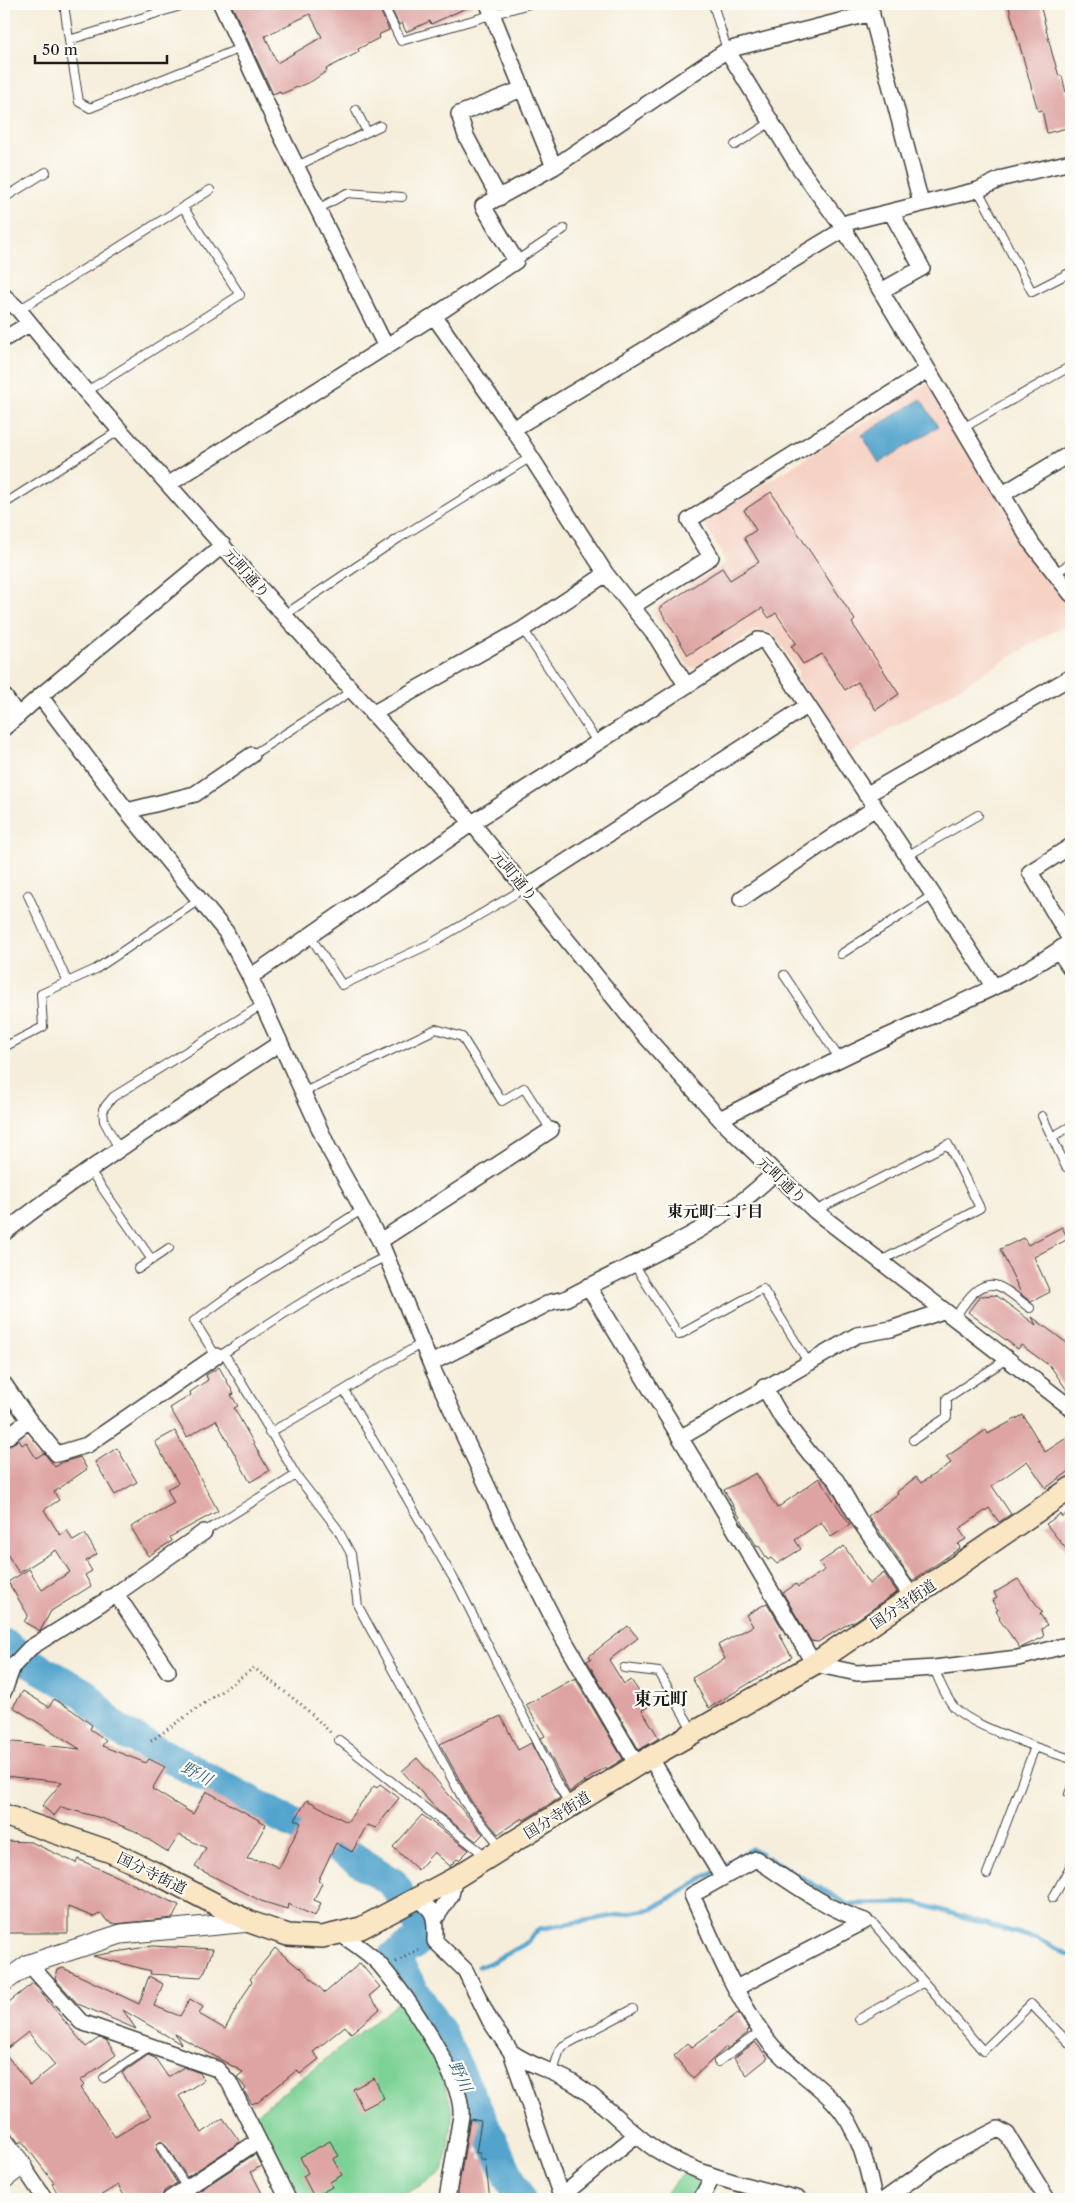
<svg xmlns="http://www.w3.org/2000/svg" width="1075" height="2203" font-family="'Libre Caslon Text','Noto Serif JP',serif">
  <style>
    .built { fill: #f6d2c4 }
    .green { fill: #7cd194; stroke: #4c7658 }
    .water { fill: #52a4cd; stroke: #376074 }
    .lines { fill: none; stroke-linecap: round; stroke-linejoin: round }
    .stream { stroke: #52a4cd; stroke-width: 5 }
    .river { stroke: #52a4cd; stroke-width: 31 }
    .building { fill: #dea4a3; fill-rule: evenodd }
    .service-casing { stroke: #3d3c39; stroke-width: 10 }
    .minor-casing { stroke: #3d3c39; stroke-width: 18 }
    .tertiary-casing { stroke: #3d3c39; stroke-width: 21 }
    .secondary-casing { stroke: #3d3c39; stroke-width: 24 }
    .path { stroke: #3d3c39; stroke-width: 3; stroke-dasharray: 1 4; stroke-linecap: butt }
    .service { stroke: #fff; stroke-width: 8 }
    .minor { stroke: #fff; stroke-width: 15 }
    .tertiary { stroke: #fff; stroke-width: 19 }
    .secondary { stroke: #fbe6c4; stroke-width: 21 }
    .labels { text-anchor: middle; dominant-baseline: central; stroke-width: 4.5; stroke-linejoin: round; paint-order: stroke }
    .street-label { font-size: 15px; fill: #1c1c1c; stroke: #fdfcf7 }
    .neighbourhood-label { font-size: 16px; font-weight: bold; fill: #1c1c1c; stroke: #fdfcf7 }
    .water-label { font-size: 16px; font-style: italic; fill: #376074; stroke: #fdfcf7 }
    .quarter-label { font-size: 18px; font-weight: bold; fill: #1c1c1c; stroke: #fdfcf7 }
  </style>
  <rect width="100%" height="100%" fill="#fdfcf7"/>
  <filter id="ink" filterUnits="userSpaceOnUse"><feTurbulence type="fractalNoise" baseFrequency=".02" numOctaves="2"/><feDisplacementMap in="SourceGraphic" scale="10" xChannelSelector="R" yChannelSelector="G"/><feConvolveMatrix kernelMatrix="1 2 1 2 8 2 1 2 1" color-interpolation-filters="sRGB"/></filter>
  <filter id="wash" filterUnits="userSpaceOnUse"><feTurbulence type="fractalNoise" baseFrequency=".0096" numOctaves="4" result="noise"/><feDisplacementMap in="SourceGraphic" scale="20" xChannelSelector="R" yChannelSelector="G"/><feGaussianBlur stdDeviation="1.12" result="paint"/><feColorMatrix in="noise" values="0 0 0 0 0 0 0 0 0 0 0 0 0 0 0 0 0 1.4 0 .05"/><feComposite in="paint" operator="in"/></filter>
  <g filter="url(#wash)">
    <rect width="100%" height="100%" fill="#f6eedb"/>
    <path class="built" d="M 931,384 L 1026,546 L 1071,604 L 1071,621 L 847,755 L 797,679 L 799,672 L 774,634 L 757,629 L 697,668 L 689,667 L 654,613 L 656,606 L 726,562 L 705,525 L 705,521 L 924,385 Z"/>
    <path class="green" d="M 399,2002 C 419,2031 452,2083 452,2118 C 452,2135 446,2154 443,2172 L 397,2199 L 295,2199 L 252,2117 Z
      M 684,2172 L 703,2178 L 693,2199 L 661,2199 Z"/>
    <path class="water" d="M 921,399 L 938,427 L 879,463 L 862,435 Z"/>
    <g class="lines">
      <path class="stream" d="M 768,1858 L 847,1904 L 917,1903 L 1037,1939 L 1071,1956
        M 422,1929 L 425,1932
        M 479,1966 L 484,1966 L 524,1945 L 539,1929 L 652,1909 L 752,1849 L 761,1854"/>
      <path class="river" d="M 4,1643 L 32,1664 L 85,1694 L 116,1729 L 342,1850 L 393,1883 L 398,1891
        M 413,1915 L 422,1929 L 416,1943 L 393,1957 L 441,2034 L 520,2199"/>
    </g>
    <g id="blocks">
      <path class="building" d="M 231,4 L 377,4 L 389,30 L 378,35 L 379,38 L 358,49 L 359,52 L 326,69 L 327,71 L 312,81 L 281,94 L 280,91 L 273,94 ZM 310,14 L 322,37 L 277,63 L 265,36 Z
        M 389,4 L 475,4 L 431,24 L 430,21 L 406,32 L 402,23 L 399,25 Z
        M 1008,4 L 1040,4 L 1052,53 L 1059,76 L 1062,76 L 1071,113 L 1071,127 L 1047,133 L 1042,110 L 1038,111 Z
        M 771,492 L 855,620 L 852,623 L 899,694 L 876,710 L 858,682 L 845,690 L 822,654 L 803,664 L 791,646 L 796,643 L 776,613 L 769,618 L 762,608 L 688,655 L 659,608 L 722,568 L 730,580 L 759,562 L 744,538 L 756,530 L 744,510 Z
        M 1062,1227 L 1068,1239 L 1034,1257 L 1050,1292 L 1031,1302 L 1022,1295 L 1000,1249 L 1024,1238 L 1028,1245 Z
        M 996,1295 L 1036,1325 L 1032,1317 L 1071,1346 L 1071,1396 L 1051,1367 L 1021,1345 L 1018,1349 L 968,1312 L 980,1296 Z
        M 219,1367 L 234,1394 L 231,1395 L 238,1406 L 234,1408 L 269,1471 L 250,1482 L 216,1420 L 187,1437 L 170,1408 L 191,1395 L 190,1392 L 208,1380 L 206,1375 Z
        M 1023,1415 L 1045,1452 L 1071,1435 L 1071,1470 L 1046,1488 L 1027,1461 L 992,1486 L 1011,1514 L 999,1522 L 989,1508 L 959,1529 L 966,1539 L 958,1544 L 960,1548 L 912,1581 L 900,1563 L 901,1562 L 868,1516 L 898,1494 L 897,1492 L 916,1477 L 921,1483 L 951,1463 L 946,1457 L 986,1430 L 988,1434 Z
        M 175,1431 L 218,1511 L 170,1537 L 172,1541 L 148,1556 L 131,1527 L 174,1503 L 167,1489 L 178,1483 L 155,1442 Z
        M 19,1440 L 22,1445 L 26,1442 L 36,1458 L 44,1453 L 55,1467 L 63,1462 L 80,1457 L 87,1469 L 54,1492 L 59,1500 L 44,1510 L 60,1535 L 67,1530 L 73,1541 L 85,1534 L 97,1554 L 86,1561 L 92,1571 L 85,1575 L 91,1586 L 51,1611 L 40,1631 L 24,1622 L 28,1615 L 8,1582 L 29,1569 L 42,1590 L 70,1572 L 56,1550 L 19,1573 L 4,1549 L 4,1448 Z
        M 117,1448 L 137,1482 L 115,1495 L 95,1462 Z
        M 756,1473 L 777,1508 L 819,1478 L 850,1525 L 831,1537 L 821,1522 L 795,1540 L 801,1549 L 777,1564 L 771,1558 L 768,1560 L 759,1546 L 757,1547 L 724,1490 Z
        M 1071,1510 L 1071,1555 L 1046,1524 L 1060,1514 L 1062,1517 Z
        M 844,1546 L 869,1584 L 884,1573 L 897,1592 L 852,1623 L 851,1622 L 818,1642 L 811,1641 L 783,1593 L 796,1584 L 798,1587 L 825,1570 L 819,1563 Z
        M 1018,1579 L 1042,1612 L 1040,1614 L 1047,1625 L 1042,1629 L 1044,1637 L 1020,1648 L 999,1619 L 1000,1618 L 996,1611 L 998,1610 L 992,1601 L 997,1598 L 994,1593 Z
        M 767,1603 L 786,1635 L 779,1634 L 792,1657 L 709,1708 L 692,1678 L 725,1659 L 718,1645 L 753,1626 L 746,1615 Z
        M 628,1626 L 638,1638 L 609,1660 L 624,1684 L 631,1680 L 649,1706 L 642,1710 L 659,1738 L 639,1750 L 587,1661 L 591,1659 L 589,1656 Z
        M 575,1678 L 623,1759 L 607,1769 L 606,1767 L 569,1792 L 541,1738 L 545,1736 L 526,1705 Z
        M 23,1691 L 49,1707 L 54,1699 L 72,1710 L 92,1725 L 90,1729 L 106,1740 L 102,1746 L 146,1763 L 149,1759 L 165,1767 L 152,1789 L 193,1814 L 206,1791 L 266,1824 L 247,1859 L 267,1862 L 279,1868 L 301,1823 L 295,1820 L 307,1800 L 347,1822 L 374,1786 L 377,1788 L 380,1784 L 399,1798 L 376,1828 L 367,1825 L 352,1852 L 336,1843 L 318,1881 L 322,1883 L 314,1900 L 321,1903 L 315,1916 L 288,1904 L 287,1909 L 261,1901 L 195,1867 L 206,1848 L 179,1835 L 168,1852 L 135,1831 L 101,1818 L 61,1807 L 54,1816 L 42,1806 L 62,1782 L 4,1776 L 4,1741 L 80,1749 L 13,1707 Z
        M 501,1716 L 518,1750 L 531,1743 L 560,1798 L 524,1820 L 522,1818 L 498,1834 L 471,1801 L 440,1744 Z
        M 417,1758 L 483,1834 L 476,1841 L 439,1812 L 402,1771 Z
        M 422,1815 L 469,1850 L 459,1860 L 457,1859 L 450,1866 L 434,1852 L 418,1870 L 393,1847 Z
        M 4,1841 L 31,1842 L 76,1863 L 78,1859 L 179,1905 L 173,1918 L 115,1924 L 107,1921 L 101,1913 L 94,1917 L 68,1907 L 68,1933 L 4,1933 Z
        M 152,1946 L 213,1949 L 205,1971 L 201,1977 L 150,1974 L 151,1971 L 93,1956 Z
        M 275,1948 L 299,1968 L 300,1967 L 325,1993 L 360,1963 L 380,1987 L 369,1996 L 380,2009 L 351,2033 L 345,2026 L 313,2052 L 319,2059 L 300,2074 L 297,2070 L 257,2103 L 256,2102 L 252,2104 L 244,2091 L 246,2089 L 237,2077 L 243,2072 L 175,2034 L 181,2044 L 123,2010 L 136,2029 L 78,2004 L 55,1979 L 58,1970 L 63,1968 L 139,2004 L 149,1976 L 163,1984 L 154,2006 L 180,2016 L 190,1999 L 203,2007 L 199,2014 L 225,2029 L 252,1981 L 250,1979 Z
        M 33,1983 L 86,2047 L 99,2038 L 106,2040 L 116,2055 L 80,2081 L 84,2085 L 81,2088 L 115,2137 L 151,2116 L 122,2073 L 148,2055 L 155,2058 L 168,2077 L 184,2067 L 200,2073 L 204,2080 L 179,2096 L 202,2133 L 223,2118 L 240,2142 L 187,2177 L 165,2144 L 161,2141 L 158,2143 L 156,2150 L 177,2183 L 164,2191 L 161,2199 L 126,2199 L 118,2185 L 95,2199 L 61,2199 L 52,2184 L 54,2183 L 35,2158 L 22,2141 L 19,2143 L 4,2123 L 4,2052 L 30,2085 L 55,2065 L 28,2032 L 4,2051 L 4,2006 Z
        M 738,2013 L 749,2030 L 747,2031 L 748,2033 L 727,2049 L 726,2047 L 693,2078 L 674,2056 L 688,2043 L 692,2047 Z
        M 755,2042 L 768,2058 L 747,2075 L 734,2058 Z
        M 374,2078 L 384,2098 L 363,2109 L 353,2089 Z
        M 470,2119 L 481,2121 L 476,2153 L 480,2153 L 480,2159 L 485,2159 L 490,2199 L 459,2199 L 458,2191 Z
        M 330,2141 L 339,2156 L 333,2159 L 342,2175 L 330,2182 L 332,2187 L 314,2197 L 303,2176 L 308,2173 L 300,2157 Z
        M 255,2154 L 261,2166 L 251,2172 L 265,2199 L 187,2199 Z"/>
    </g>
  </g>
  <g filter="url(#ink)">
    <use href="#blocks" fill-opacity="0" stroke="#3d3c39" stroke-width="1"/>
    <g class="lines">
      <defs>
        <path id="service" d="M 64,4 L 69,40 L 187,4
          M 383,4 L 401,41 L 529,4
          M 713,4 L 727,50
          M 69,40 L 79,102 L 90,108 L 241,48
          M 356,110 L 367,132
          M 735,145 L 771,122
          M 297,166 L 380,126
          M 978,190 L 1032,292 L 1071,272
          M 4,198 L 46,172
          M 318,209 L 347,193 L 402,197
          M 516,261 L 564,229
          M 19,310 L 210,190
          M 86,392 L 240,295 L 183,207
          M 963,428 L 1071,366
          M 4,504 L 120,430
          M 1055,573 L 1071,563
          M 284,615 L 399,538 L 531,457
          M 523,629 L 597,742
          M 252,755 L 352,691
          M 907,856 L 978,815
          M 28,895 L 68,983
          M 310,936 L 342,985 L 430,944 L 525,888
          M 841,954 L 933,895
          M 784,975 L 839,1058
          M 4,1047 L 43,1027 L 41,994 L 96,969 L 199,900
          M 302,1093 L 436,1029 L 462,1037 L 502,1101 L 524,1088 L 551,1130
          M 1042,1116 L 1066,1167
          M 1052,1137 L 1071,1126
          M 119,1149 L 104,1121 L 103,1109 L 113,1097 L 262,1005
          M 89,1169 L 152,1260
          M 363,1209 L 241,1287 L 194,1321 L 216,1356 L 224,1353 C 278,1317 328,1284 387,1256
          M 815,1211 L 948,1144 L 980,1208 L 879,1262
          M 634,1264 L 679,1335 L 763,1289 L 808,1362
          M 138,1269 L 169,1248
          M 954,1319 C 963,1306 977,1279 998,1286 C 1009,1290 1021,1302 1030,1308
          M 422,1343 L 344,1390 L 459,1588 L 556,1781 L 570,1805
          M 224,1353 L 296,1475 L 337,1528 L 351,1554 L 358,1606 L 465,1803 L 502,1848
          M 269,1433 L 344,1390
          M 913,1440 L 947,1417 L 947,1398 L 1007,1359
          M 204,1532 L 296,1475
          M 624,1668 L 659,1672 L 693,1731
          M 934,1668 C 939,1681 945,1696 954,1707 C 968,1723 1013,1738 1035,1747 L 987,1874
          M 339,1740 L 487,1857
          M 1035,1747 L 1071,1759
          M 1071,1789 L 1069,1794 L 1071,1795
          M 1053,1898 L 1071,1865
          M 924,1982 L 983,2051 L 1031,2004 L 1071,2045
          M 859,2019 L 924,1982 L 873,1923 L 865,1921
          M 718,2062 L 761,2031
          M 553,2072 L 559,2052 L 563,2046 L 633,2009
          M 104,2078 L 150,2047
          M 161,2147 L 187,2188"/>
        <path id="minor" d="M 221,4 L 281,135 L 386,347
          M 488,4 L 554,167
          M 869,4 L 921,203
          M 727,50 L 798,166 L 842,226 L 1032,544 L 1071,594
          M 499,198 L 466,136 L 459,114 L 522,89
          M 881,291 L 922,268 L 891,212
          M 4,296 L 19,310 L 86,392 L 284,615 L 472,823 L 640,1030 L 720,1119 L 815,1211 L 1071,1408
          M 434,316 L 513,429 L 606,574 L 657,638 L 686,685
          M 4,339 L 29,324
          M 513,429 L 838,233 L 849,222 L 978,190 L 1003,178 L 1071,162
          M 169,484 L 434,316 L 516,261 L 483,206 L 554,167 L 727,50 L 872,13
          M 1003,494 L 1071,453
          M 633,606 L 711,557 L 689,520 L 928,370
          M 4,696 L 18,716
          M 40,696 L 127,811 L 226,932 L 250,977 L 328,1147 L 380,1241 L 434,1372 L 504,1522 L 563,1638 L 637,1765
          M 372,714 L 523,629 L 606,574
          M 4,728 L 40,696 L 223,545
          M 866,795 L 1071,677
          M 127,811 L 195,794 L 252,755
          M 1071,846 L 1030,872 L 1071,941
          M 525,888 L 807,706
          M 741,899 L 875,808
          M 1059,951 L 1071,969
          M 250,977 L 472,823 L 758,640 L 765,641 L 994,987
          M 720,1119 C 779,1089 837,1059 897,1032 C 956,1004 1019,980 1071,941
          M 4,1233 C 92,1164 186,1105 280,1043
          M 380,1241 L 551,1130
          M 588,1286 L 701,1472 L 814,1664 L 857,1673 L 934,1668 L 1018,1658 L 1071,1644
          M 431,1363 L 551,1302 L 565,1299 C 637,1260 716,1232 774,1173
          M 4,1384 L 29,1420 L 57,1454 L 87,1445 L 216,1356
          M 764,1387 L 782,1418 L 810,1454 L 836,1480 L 859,1520 L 913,1598
          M 680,1438 L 857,1335 L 891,1329 L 943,1311
          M 4,1439 L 29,1420
          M 116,1594 L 168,1671
          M 4,1691 L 13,1666 L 30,1648 L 116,1594 L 204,1532
          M 650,1757 L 722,1877
          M 418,1899 C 437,1912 435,1919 435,1941 L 465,1970 L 490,2021 L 511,2052 L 562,2199
          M 435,1919 L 451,1895 L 455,1878
          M 865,1921 C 825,1908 791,1882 756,1859 L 692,1895 C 713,1941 733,1992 763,2034 C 782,2062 811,2078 834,2102 C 859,2129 867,2165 874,2199
          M 341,1934 C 354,1944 370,1953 380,1965 C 405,1994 464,2078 461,2116 L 447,2199
          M 29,1964 L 81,2022 L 217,2069 L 229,2082 L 288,2199
          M 736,1988 L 865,1921
          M 511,2052 C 531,2067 557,2071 578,2086 C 606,2104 627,2130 655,2149 C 697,2176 751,2187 799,2199
          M 22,2165 L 45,2199
          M 170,2199 L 258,2141
          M 558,2199 L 636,2135
          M 701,2199 L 713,2176
          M 885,2199 L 945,2156 L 998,2129 L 1007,2134 L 1047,2199"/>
        <path id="tertiary" d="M 4,1982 L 29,1964 L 121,1934 L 250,1922
          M 4,2142 L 22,2165 L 4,2179"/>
        <path id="secondary" d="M 4,1815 L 111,1852 L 153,1872 L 250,1922 L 270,1929 L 288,1935 L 322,1937 L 361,1928 L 455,1878 L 637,1765 L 814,1664 L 1071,1488"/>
      </defs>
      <use href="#service" class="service-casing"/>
      <use href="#minor" class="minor-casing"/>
      <use href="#tertiary" class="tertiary-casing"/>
      <use href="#secondary" class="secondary-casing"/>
      <path class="path" d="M 151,1741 L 254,1668 L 303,1706 L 331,1733
        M 396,1962 L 421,1948"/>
      <use href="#service" class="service"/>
      <use href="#minor" class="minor"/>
      <use href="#tertiary" class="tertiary"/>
      <use href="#secondary" class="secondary"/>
    </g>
  </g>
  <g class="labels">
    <g class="street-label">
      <text transform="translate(247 573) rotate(49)">元町通り</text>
      <text transform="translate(515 876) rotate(51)">元町通り</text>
      <text transform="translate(782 1180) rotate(44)">元町通り</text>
      <text transform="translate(903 1604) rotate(-34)">国分寺街道</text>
      <text transform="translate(557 1815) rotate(-32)">国分寺街道</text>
      <text transform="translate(152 1873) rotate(26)">国分寺街道</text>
    </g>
    <g class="neighbourhood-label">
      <text x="715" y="1211">東元町二丁目</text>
    </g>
    <g class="water-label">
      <text transform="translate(197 1773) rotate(28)">野川</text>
      <text transform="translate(461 2076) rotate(65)">野川</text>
    </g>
    <g class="quarter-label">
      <text x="661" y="1699">東元町</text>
    </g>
  </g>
  <rect width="1075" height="2203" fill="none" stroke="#fdfcf7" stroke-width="20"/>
  <path d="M35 55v8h132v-8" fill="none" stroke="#1c1c1c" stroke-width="2.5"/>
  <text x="42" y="55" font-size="15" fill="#1c1c1c" stroke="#fdfcf7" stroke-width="4" paint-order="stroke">50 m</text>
</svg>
